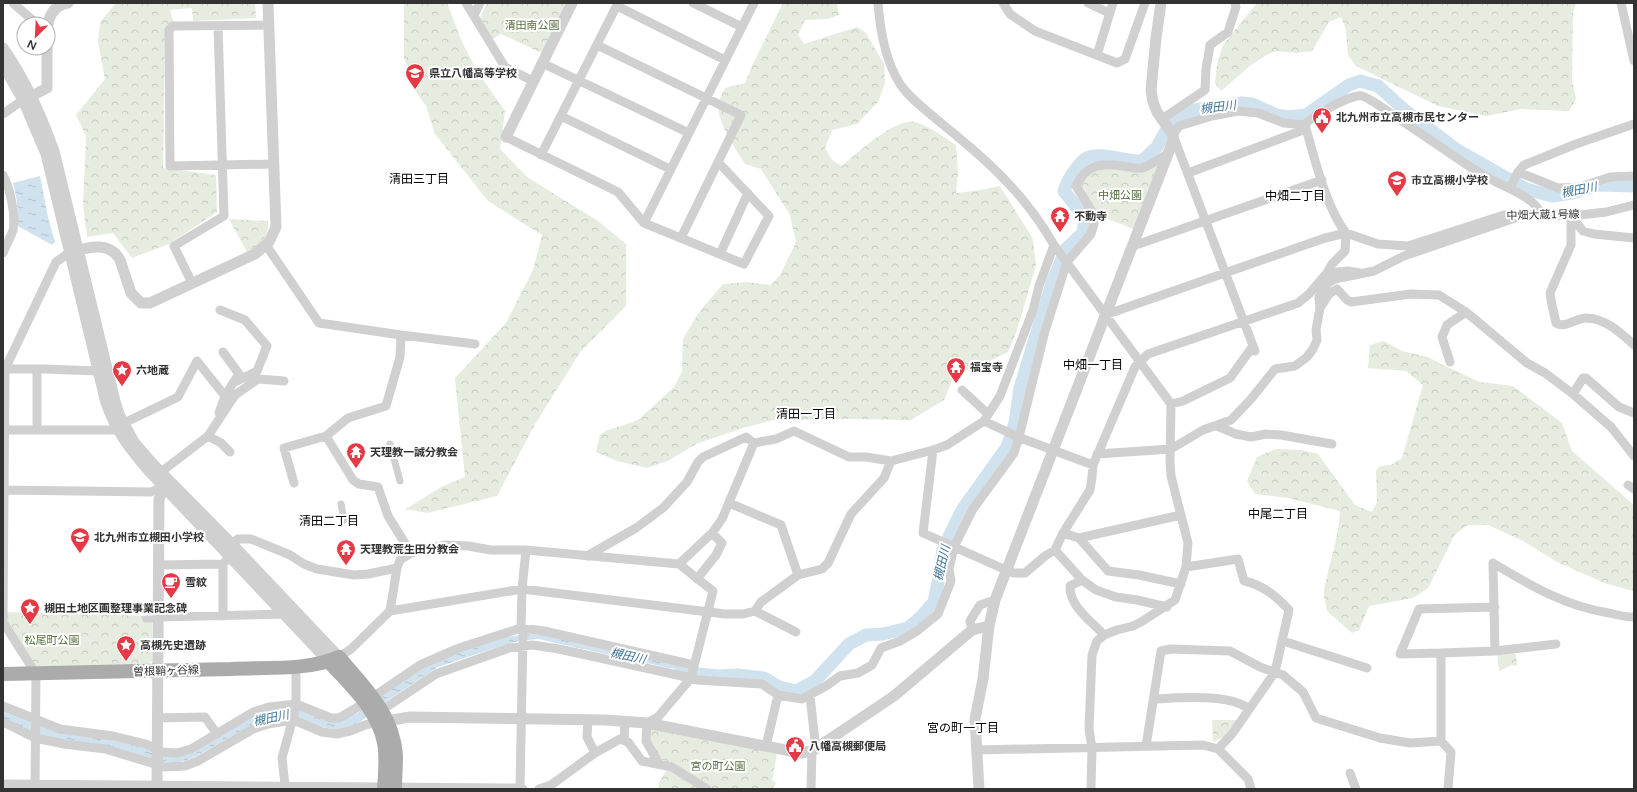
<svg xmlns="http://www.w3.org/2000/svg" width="1637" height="792" font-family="'Varela Round','Noto Sans JP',sans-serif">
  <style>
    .forest { fill: url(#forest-crowns) }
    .water { fill: url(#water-ripples) }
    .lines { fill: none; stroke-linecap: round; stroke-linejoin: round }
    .river { stroke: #cfe2ee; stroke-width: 13 }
    .pedestrian { stroke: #d0d0d0; stroke-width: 7 }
    .minor { stroke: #d0d0d0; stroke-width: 9 }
    .tertiary { stroke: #d0d0d0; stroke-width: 11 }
    .primary { stroke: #ababab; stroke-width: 14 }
    .labels { text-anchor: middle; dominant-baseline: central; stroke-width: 4; stroke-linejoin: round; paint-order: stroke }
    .park-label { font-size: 11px; fill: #56703f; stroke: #fff }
    .poi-label { font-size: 11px; font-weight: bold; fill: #333; stroke: #fff; text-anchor: start }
    .street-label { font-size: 11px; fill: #333; stroke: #fff }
    .water-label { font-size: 12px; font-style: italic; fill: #3f7597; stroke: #fff }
    .neighbourhood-label { font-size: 12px; fill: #000; stroke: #fff }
  </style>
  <defs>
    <pattern id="forest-crowns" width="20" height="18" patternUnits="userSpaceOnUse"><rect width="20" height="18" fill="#e6ecdf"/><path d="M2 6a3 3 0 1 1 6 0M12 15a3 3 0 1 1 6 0" fill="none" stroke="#c6cbc0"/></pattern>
    <pattern id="water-ripples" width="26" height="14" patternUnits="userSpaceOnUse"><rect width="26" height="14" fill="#cfe2ee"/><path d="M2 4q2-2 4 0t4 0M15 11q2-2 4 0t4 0" fill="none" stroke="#b2c2cd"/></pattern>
  </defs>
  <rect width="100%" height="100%" fill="#fff"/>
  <path class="forest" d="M 116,3 L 255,3 L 256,18 L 193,21 L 192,8 L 170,10 L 174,24 L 165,31 L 163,168 L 216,175 L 217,212 L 169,244 L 132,258 L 113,233 L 87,237 L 83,205 L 86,136 L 76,115 L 105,79 L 98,42 L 100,22 Z
    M 404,3 L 447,3 L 462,42 L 477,71 L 505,111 L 500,149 L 527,177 L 598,221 L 626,244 L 626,306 L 581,351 L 535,424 L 497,496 L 427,513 L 406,509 L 441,487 L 465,477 L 455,378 L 506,323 L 533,270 L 542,235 L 488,201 L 435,134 L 426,106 L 415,90 L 404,58 Z
    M 487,3 L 567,3 L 542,53 L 501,34 L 493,39 L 480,18 Z
    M 783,3 L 837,3 L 839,15 L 828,19 L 805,20 L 798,35 L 804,44 L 857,27 L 866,33 L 884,64 L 885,83 L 878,102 L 857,124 L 832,130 L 825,148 L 832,160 L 842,166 C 856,154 896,117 915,122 C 930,126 943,137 956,145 L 958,172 L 956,193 L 981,190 L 1000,186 L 1033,239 L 1036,265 L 1016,333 L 1008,352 L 975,368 L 955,373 L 944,400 L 911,420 L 851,419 L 774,420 L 743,428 L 696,444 L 668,461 L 647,468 L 617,461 L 596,452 L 600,435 L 606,431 L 638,420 L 674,387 L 682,372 L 683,339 L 699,312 L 723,284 L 747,282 L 771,285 L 780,275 L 796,242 L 790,215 L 761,169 L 745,164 C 736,149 715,121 719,102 C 720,97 723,92 725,88 L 745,83 L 752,66 Z
    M 1257,3 L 1576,3 L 1573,12 L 1572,80 L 1576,99 L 1569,111 L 1521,109 L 1486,116 L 1438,106 L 1356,66 L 1348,55 L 1346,29 L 1341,17 L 1329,22 L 1312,51 L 1296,53 L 1277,51 L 1268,54 L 1251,65 L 1221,91 L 1215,83 L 1217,64 L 1223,45 Z
    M 1162,162 L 1136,230 L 1095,214 L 1079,187 L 1081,180 L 1096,168 Z
    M 229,219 L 268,221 C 269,238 260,245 247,252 Z
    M 1384,341 L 1402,351 L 1428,357 L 1447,367 L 1480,382 L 1513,386 L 1562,423 L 1572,451 L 1634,505 L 1634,591 L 1607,584 L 1557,562 L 1523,541 L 1488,525 L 1468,525 L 1455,534 L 1428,588 L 1413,598 L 1369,606 L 1359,630 L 1352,633 L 1327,611 C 1326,605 1323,596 1324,590 C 1329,563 1339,538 1340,511 L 1288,498 L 1255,494 L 1247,481 L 1257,457 L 1276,449 L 1301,450 L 1318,454 L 1355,505 L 1372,512 L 1377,502 L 1376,471 L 1380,466 L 1391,465 L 1402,458 L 1423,385 L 1406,371 L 1368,368 L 1370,345 Z
    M 7,612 L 152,616 L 152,661 L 147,665 L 39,667 L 36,666 L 7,620 Z
    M 1512,651 L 1516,655 L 1517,666 L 1512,665 L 1499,671 L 1497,653 Z
    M 1212,720 L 1237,720 L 1225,736 L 1213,742 Z
    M 649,727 L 777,754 L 772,780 L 776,783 L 772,789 L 658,789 L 659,783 L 670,764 L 661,760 L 648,738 Z"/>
  <path class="water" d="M 40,176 L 48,217 L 55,242 L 52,245 L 16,225 C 19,210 17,198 13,183 Z
    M 526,634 L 544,635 L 688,667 L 689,670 L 669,668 L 538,639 L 519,641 L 504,645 L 438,667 L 376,708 L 363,720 L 351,727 L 338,730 L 322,727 L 298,718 L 290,716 L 270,719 L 253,724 L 195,757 L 185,761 L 174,763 L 163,762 L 41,736 L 3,718 L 3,708 L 85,734 L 175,755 L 262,711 L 290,707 L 342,719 L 358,713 L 428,664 L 462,651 L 506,637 Z"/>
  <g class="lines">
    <path class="river" d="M 681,668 L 698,674 L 719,676 L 738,675 L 764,678 L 779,687 L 796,691 L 815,681 L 849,644 L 866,635 L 883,634 L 908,628 L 920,618 L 934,602 L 940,572 L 943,549 L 962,510 L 1007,447 L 1015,423 L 1020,388 L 1053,280 L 1066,249 L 1083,233 L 1085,218 L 1064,191 C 1067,182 1070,176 1076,169 C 1079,165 1082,160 1087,158 C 1098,151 1128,162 1142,161 L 1157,147 L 1172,120 L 1195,110 L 1242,103 L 1252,104 L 1276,115 L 1288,117 L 1306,115 L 1349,85 L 1360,81 L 1378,86 L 1407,112 L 1457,150 L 1526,189 L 1552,196 L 1572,193 L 1599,185 L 1634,186"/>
    <path class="pedestrian" d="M 390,444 L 400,481
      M 341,504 L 344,520
      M 146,619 L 152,619"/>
    <path class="minor" d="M 13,3 L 37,24
      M 466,3 L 505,67 L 533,81
      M 693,3 L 742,27
      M 878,3 C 880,31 885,60 900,84 C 911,101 942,123 958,137 C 997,169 1029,201 1054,245 L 1171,404 L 1170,462 L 1171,476 L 1188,543 L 1186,567 L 1175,600 L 1141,622 L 1133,626 L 1117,630 L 1104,635 L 1097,641 L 1092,655 L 1089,729 L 1092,748 L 1091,789
      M 1003,3 L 1010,14 L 1035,31 L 1117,63 L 1125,59 L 1145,3
      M 1088,3 L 1109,13
      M 1621,3 L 1634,61
      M 617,6 L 725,60
      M 474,15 L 480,3
      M 269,25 L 173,26 L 169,30 L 170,166 L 274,164
      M 597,45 L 741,115 L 681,238
      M 1097,55 L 1113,3
      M 542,63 L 689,133
      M 3,114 L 23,100
      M 561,116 L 670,169
      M 1162,119 L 1205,90 L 1206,69 L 1210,45 L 1228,32 L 1236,7 L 1235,3
      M 1305,125 C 1311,116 1352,94 1362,96 C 1366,97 1370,100 1374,102 C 1398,118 1423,135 1448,152 C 1463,162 1478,173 1494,181 C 1508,188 1536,199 1541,214
      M 1305,125 C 1314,156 1326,208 1346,233 L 1345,251 L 1332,264 L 1327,273
      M 506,137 L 618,192 L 644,223 L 744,264 L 769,216 L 718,162
      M 541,155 L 618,3
      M 1518,172 L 1558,188 L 1580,187 L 1610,177 L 1634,176
      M 1188,173 L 1306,129
      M 3,175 C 10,188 16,215 13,230 C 11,237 6,245 3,253
      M 1510,188 L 1518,172 L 1524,165 L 1576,144 L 1634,124
      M 1571,216 L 1571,245 L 1550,293 L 1552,305 L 1556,323 C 1565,329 1576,318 1586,318 C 1605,318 1621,333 1634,345
      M 1571,216 L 1583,231 L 1594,234 L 1634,238
      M 644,223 L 754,3
      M 266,245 L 319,323 L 401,335 L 400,357 L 386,406 L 348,418 L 326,436 L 284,448 L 294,483
      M 1133,246 L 1322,180
      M 720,254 L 748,193
      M 192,283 L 174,246 L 224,216 L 218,26
      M 1320,308 L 1329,294 L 1337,289 L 1347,300 L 1351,302 L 1411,294 L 1439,295 L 1466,312 L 1527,363 L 1545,373 L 1573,394 L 1583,378 L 1586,378 L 1619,407 L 1634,413
      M 1105,315 L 1325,238 L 1346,233 L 1378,244 L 1408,246 L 1504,215 L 1541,214 L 1571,216 L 1606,212 L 1634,205
      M 401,335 L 475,344
      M 1255,351 L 1173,135 L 1179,126 L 1212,116 L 1238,111 L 1258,113 L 1284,123 L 1305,125
      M 223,352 L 239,374 L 233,383
      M 1450,362 L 1442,337 L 1447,325 L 1466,312
      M 3,369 L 45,369 L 98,371
      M 962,390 L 988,414
      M 1573,394 L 1611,427 L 1634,456
      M 1171,404 L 1183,401 L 1230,378 L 1253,346
      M 219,413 L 225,396 L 233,383 L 257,371 L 267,346 L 245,320 L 220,310
      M 984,421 L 1018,437 L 1093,465
      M 124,423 L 178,397 L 197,361 L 225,396
      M 1217,426 L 1236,434 L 1251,437 L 1266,434 L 1281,435 L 1332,444
      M 3,430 L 117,430 L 123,428
      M 37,430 L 37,369
      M 208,436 L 221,443 L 230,452
      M 326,436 L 353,480 L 359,484 L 378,487 L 388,516 L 411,553
      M 933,450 L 923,533 L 1006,570 L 1014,573 L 1025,573 L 1045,556 L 1055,550 L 1063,533 L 1090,490 L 1092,477 L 1093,465 L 1135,367 L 1148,354 L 1298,303 L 1309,294 L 1327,273 L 1348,271 L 1360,273
      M 1097,454 L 1171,449 L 1203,430 L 1231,420 L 1251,399 L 1275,369 L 1295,366 L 1307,357 L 1313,349 L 1317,340 L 1316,330 L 1320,308 L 1319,297 L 1328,283 L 1335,279 L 1374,271 L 1404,256 L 1515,218
      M 161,472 L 208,436 L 235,395 L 258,379 L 284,381
      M 1628,485 L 1634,489
      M 4,490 L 151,492 L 164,486
      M 729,503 L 781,525 L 798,575
      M 1063,533 L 1079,538 L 1181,515
      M 1079,538 L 1108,571 L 1139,575 L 1181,584
      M 232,544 L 238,539 L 251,539 L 290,555 L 304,564 L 317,569 L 354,575 L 368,574 L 397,568
      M 1055,550 L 1082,580
      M 587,556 L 636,528 L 663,508 L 687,482 L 698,462 L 703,457 L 746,437 L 754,443 L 776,439 L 794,431 L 849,457 L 866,457 L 891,461 L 933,450 L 947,445 L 984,421 L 1000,396 L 1033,310 L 1039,286 L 1054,245
      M 223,564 L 223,616
      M 679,564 L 712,533 L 722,519 L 754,443
      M 159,565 L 223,564 L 230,556
      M 1186,567 L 1238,559 L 1244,581 C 1263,585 1276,596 1289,610 L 1275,672 L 1232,734 L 1218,749
      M 697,579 L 716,555 L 722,543 L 712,533
      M 390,611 L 397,568 L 400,560 L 411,553 L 425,549 L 446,545 L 468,546 L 491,550 L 526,550 L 679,564 L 713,591 L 691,678 L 658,717 L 647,723 L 646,741 L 659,764
      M 755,611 L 796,632
      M 158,617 L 284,614
      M 972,630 L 970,621 L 980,605 L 995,600
      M 1104,635 C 1091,621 1069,606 1070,586 L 1082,580 L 1096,590 L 1116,597 L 1137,600 L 1167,607
      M 1283,641 L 1367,668
      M 1495,651 L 1556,644
      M 1441,653 L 1400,654 L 1419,609 L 1495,607
      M 339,657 L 351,649 L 390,611 L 522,589 L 725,614 L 743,614 L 755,611 L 761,602 L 798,575 L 822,569 L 828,563 L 851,514 L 884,478 L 891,461
      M 810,696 L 816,750
      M 373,697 L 420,665 L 459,648 L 521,628 L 544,631 L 694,665
      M 1154,699 C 1179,698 1230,693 1249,709
      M 3,706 L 60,729 L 113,736 L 146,744 L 162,752 L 177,753 L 191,749 L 253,712 L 269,707 L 296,704 L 331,718 L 339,718 L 365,703
      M 382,710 L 436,674 L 509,648 L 532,645 L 559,649 L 691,678 L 697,680 L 762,684 L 778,695 L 802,699 L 826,686 L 840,676 L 858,673 L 872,665 L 881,648 L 900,641 L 917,631 L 938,614 L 951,581 L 949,569 L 954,547 L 973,509 L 1014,453 L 1019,437 L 1045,331 L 1067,262 L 1091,234 L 1094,224 L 1091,210 L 1076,186 C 1086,164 1101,163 1123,166 C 1130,167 1135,169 1142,168 C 1151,166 1158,158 1167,155
      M 157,718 L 205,717 L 217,734
      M 588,720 L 587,737 L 595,753
      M 3,722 L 35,738 L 64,744 L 105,749 L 165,767 L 185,766 L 198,761 L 253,729 L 268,724 L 286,721 L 296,721 L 322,732 L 337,734 L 350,731 L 365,725 L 378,722
      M 624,740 L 625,722
      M 766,746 L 778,695
      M 1146,746 L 1161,651 L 1171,649 L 1230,651 L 1260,667 L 1283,675 L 1303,692 L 1316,718 L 1380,738 L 1410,743 L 1441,741
      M 977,750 L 1203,745 L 1218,749 L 1248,779 L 1251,789
      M 1350,773 L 1356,789
      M 3,784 L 521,788 L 523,789
      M 35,789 L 36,674 L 3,622 L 5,369 L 56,262 L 69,253
      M 283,789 L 285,785 L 282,758 L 296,707 L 296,666
      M 520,789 L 523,634 L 521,628 L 522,589 L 526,550
      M 539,789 L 551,785 L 595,753 L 620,739 L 628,742 L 642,761 L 672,767 L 707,789
      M 811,789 L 812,751
      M 1448,789 L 1451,752 L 1441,741 L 1441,653 L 1495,651 L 1493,563 C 1531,586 1565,606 1609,613 C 1617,615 1626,617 1634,617"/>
    <path class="tertiary" d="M 48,24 C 50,13 56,5 68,3
      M 3,48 C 25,79 41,115 54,151 L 115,401 L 119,414 L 134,442 L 154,465 L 232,544 L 339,657
      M 3,65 L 23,100 L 46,154 L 106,403 C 116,431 129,448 148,470 L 329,662
      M 26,99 L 47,88 L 47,48
      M 506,137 L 572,3
      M 72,252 C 88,247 110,241 120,260 L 131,293 L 141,303 L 150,303 L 255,254 L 269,242 L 276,227 L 268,3
      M 380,722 L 410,717 L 606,720 L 647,723 L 801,753 L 812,751 L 894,696 L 972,630 L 989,626
      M 157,789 L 159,499 L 167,481
      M 979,789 L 975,719 L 983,679 L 989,626 L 995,600 L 1173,141 L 1173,135 L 1157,112 L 1153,102 L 1151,90 L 1156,38 L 1161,3"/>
    <path class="primary" d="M 329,662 C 350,685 378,710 384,743 C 387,758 385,774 384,789
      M 3,674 C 79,673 155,671 231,669 C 264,667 308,671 339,657 C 364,687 393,713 396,755 C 396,766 395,778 395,789"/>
  </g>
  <defs>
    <symbol id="school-pin" viewBox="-11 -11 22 30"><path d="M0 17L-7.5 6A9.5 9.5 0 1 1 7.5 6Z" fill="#e63946" stroke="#fff"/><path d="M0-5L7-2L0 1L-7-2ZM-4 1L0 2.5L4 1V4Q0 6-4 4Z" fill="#fff"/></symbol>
    <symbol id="civic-pin" viewBox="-11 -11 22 30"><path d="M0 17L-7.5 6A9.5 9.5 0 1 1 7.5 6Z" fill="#e63946" stroke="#fff"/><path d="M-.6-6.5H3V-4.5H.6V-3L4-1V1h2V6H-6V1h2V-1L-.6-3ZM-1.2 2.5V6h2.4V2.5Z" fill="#fff"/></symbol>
    <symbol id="temple-pin" viewBox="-11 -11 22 30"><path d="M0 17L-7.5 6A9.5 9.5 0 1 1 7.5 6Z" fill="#e63946" stroke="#fff"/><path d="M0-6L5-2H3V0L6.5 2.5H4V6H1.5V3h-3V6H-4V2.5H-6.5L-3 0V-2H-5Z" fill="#fff"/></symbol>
    <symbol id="sight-pin" viewBox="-11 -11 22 30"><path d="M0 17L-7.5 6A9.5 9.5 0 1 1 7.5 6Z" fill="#e63946" stroke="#fff"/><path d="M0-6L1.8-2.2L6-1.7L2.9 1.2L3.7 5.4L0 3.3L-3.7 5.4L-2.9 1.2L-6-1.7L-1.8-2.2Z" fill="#fff"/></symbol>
    <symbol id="cafe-pin" viewBox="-11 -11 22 30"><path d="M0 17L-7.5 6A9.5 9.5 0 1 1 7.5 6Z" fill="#e63946" stroke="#fff"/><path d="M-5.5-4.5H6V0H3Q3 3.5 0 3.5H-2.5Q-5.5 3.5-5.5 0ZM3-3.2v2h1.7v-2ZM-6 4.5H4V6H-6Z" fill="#fff"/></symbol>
  </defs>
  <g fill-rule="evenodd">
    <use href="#school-pin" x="404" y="62" width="22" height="30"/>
    <use href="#civic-pin" x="1311" y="106" width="22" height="30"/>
    <use href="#school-pin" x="1386" y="169" width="22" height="30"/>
    <use href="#temple-pin" x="1049" y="205" width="22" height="30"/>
    <use href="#temple-pin" x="945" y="356" width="22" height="30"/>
    <use href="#sight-pin" x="111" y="359" width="22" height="30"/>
    <use href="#temple-pin" x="345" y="441" width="22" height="30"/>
    <use href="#school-pin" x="69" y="526" width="22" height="30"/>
    <use href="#temple-pin" x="335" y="538" width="22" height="30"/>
    <use href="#cafe-pin" x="160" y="571" width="22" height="30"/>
    <use href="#sight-pin" x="19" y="597" width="22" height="30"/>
    <use href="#sight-pin" x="115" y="634" width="22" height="30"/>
    <use href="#civic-pin" x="784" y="735" width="22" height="30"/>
  </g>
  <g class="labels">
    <g class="park-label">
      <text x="532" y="25">清田南公園</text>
      <text x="1120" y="195">中畑公園</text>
      <text x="52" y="640">松尾町公園</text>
      <text x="718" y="766">宮の町公園</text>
    </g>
    <g class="poi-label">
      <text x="429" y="73">県立八幡高等学校</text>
      <text x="1336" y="117">北九州市立高槻市民センター</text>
      <text x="1411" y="180">市立高槻小学校</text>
      <text x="1074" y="216">不動寺</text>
      <text x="970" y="367">福宝寺</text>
      <text x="136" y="370">六地蔵</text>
      <text x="370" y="452">天理教一誠分教会</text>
      <text x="94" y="537">北九州市立槻田小学校</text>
      <text x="360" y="549">天理教荒生田分教会</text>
      <text x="185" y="582">雪紋</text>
      <text x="44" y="608">槻田土地区画整理事業記念碑</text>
      <text x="140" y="645">高槻先史遺跡</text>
      <text x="809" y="746">八幡高槻郵便局</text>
    </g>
    <g class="street-label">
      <text transform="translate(1543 215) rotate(-1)">中畑大蔵1号線</text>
      <text transform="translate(166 671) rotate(-2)">曽根鞘ヶ谷線</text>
    </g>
    <g class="water-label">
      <text transform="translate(1218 107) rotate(-7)">槻田川</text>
      <text transform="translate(1579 190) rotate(-11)">槻田川</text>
      <text transform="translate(942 563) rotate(-77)">槻田川</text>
      <text transform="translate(628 656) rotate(12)">槻田川</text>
      <text transform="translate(271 718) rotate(-12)">槻田川</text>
    </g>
    <g class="neighbourhood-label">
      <text x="419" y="179">清田三丁目</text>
      <text x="1295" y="196">中畑二丁目</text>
      <text x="1093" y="365">中畑一丁目</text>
      <text x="806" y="414">清田一丁目</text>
      <text x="1278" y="514">中尾二丁目</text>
      <text x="329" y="521">清田二丁目</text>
      <text x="963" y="728">宮の町一丁目</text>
    </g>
  </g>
  <rect width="1637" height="792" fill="none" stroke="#333333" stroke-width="8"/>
  <g transform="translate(36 36) rotate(204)"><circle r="19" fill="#ffffff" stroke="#adadad"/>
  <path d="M0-3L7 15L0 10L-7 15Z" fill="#e63946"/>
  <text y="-6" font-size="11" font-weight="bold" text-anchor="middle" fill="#333333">N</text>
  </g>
</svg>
